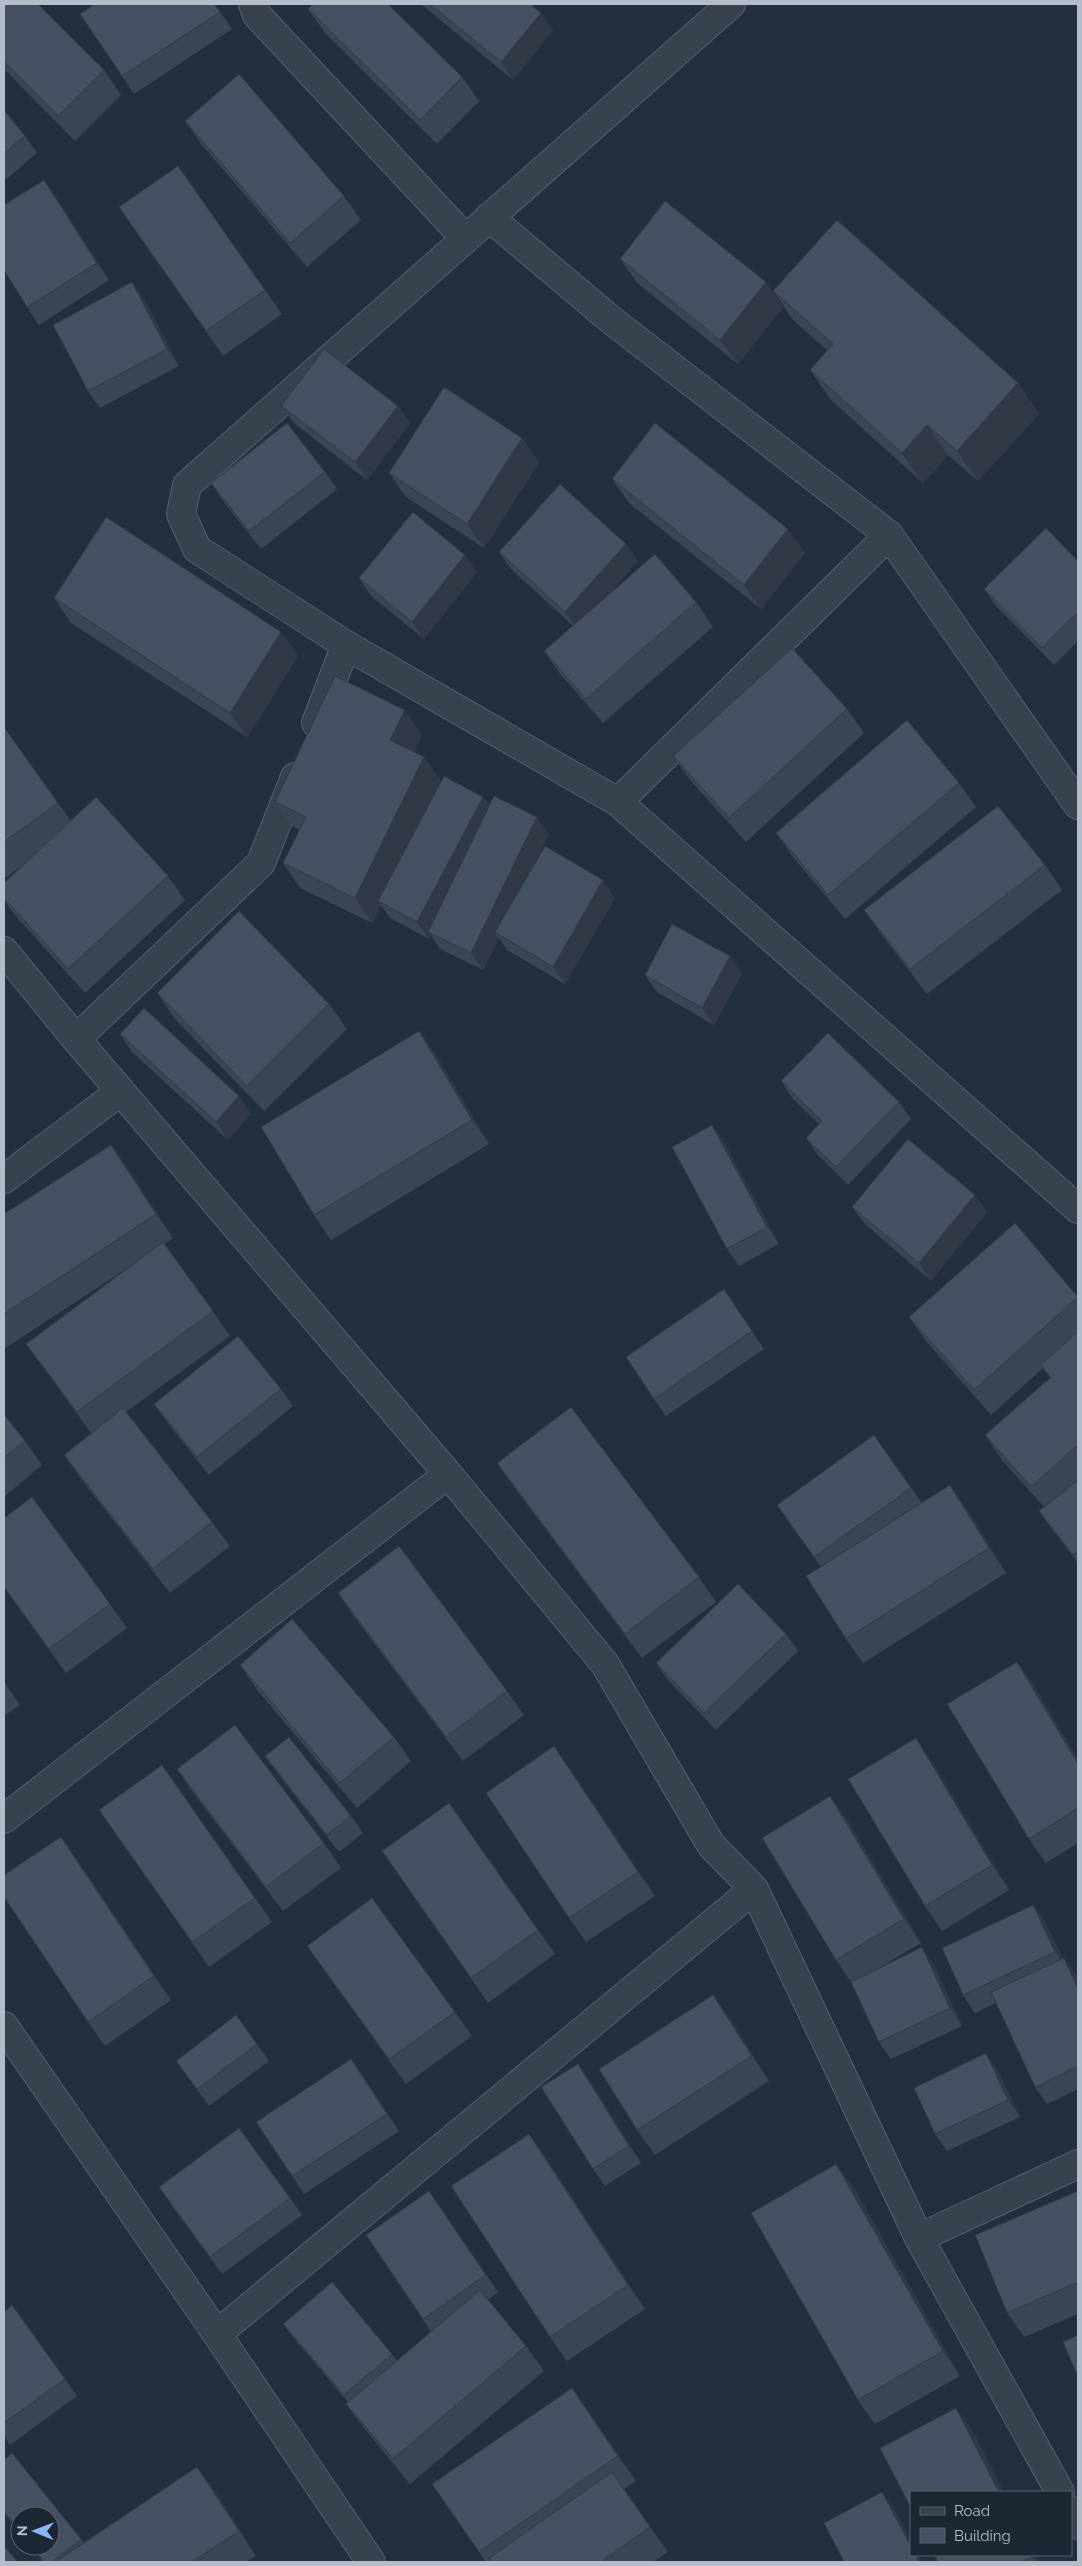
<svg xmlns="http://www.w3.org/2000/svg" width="1082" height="2566" font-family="Raleway,sans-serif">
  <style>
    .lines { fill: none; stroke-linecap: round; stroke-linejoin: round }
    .minor-casing { stroke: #565f6c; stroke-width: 30 }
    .minor { stroke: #38414e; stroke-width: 28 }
    .wall { fill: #3b4654 }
    .shaded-wall { fill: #303945 }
    .building { fill: #455162; stroke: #303945 }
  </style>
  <rect width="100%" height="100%" fill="#242f3e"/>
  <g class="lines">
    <defs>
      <path id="minor" d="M 253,4 L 257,15 L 465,238
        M 731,4 L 187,485 L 181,514 L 197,549 L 346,645 L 618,802 L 1078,1209
        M 489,217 L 610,319 L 889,535 L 618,802
        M 889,535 L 1078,805
        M 316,723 L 346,645
        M 4,951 L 76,1039 L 448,1474 L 605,1664 L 711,1845 L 754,1889 L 919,2238 L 1060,2492
        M 76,1039 L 261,863 L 295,777
        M 4,1179 L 121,1091
        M 4,1819 L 448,1474
        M 4,2026 L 217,2334 L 371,2562
        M 919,2238 L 1078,2164
        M 217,2334 L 754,1889
        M 1071,2511 L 1078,2525"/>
    </defs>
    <use href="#minor" class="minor-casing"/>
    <use href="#minor" class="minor"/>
  </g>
  <path class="wall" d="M 4,4 L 104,70 L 121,95 L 75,141 L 4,69 Z
    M 95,4 L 215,4 L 232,29 L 134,94 L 122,76 Z
    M 421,4 L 530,4 L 553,30 L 513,80 Z
    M 308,9 L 462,77 L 479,101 L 437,144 L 325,33 Z
    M 4,110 L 25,136 L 37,153 L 4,181 Z
    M 185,121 L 344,196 L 361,220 L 307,267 L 202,145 Z
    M 178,166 L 282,314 L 223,356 L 119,207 Z
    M 56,197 L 109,280 L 39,325 L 27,307 Z
    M 620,259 L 783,307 L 738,364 L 637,283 Z
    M 773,291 L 1018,383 L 1039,414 L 978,481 L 948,455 L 923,483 L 831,400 L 810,370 L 827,350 L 794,321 Z
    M 144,299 L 179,366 L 100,408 L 88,391 Z
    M 281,406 L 398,406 L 410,423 L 367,480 L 294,423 Z
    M 522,438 L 539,463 L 484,548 L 406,497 L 389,473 Z
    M 325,472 L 337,489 L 261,549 L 223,501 L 211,483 Z
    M 612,479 L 805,553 L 761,609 L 629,503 Z
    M 499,552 L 638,561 L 607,596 L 696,602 L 713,627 L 603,723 L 561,675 L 544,651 L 573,626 L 511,569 Z
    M 1078,561 L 1078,641 L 1054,665 L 997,607 L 984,589 Z
    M 477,572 L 424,639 L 371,596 L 359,578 Z
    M 54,598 L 281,632 L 298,656 L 247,737 L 71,623 Z
    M 847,709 L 864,733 L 746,842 L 690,780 L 673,756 Z
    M 4,727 L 71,821 L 168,876 L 185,900 L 85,993 L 14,914 L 4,900 L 4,883 L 25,863 L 4,879 Z
    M 422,735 L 414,752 L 441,781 L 436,791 L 483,797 L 490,806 L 549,834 L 533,866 L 615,898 L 565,984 L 507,950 L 499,938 L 483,970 L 440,949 L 431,935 L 429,939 L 390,918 L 381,905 L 372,923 L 300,888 L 283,863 L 300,830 L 292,826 L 275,802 Z
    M 959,783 L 976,807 L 845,919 L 793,857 L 776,833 Z
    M 1045,865 L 1062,890 L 927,994 L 881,934 L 864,910 Z
    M 742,974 L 714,1025 L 657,992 L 645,975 Z
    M 157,993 L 329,1004 L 347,1029 L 264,1111 L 174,1018 Z
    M 419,1031 L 436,1055 L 489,1144 L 331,1240 L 314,1215 Z
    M 120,1034 L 251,1114 L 228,1140 L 132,1052 Z
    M 781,1081 L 899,1102 L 911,1119 L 848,1185 L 818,1155 L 806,1138 L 819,1124 L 793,1099 Z
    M 724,1142 L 779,1244 L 739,1266 L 727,1249 Z
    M 111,1145 L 128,1169 L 173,1238 L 164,1244 L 230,1336 L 126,1412 L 212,1522 L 230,1546 L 170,1593 L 81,1479 L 64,1455 L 91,1433 L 26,1344 L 129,1267 L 4,1349 L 4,1214 Z
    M 852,1207 L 987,1212 L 931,1281 L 865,1224 Z
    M 1078,1296 L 1078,1563 L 1051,1528 L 1039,1511 L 1044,1507 L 1002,1460 L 985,1435 L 1050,1378 L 1043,1368 L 991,1415 L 926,1341 L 909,1317 Z
    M 736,1307 L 764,1349 L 666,1416 L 654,1399 Z
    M 281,1389 L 293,1406 L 209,1475 L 166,1421 L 154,1404 Z
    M 4,1414 L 25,1441 L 42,1465 L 4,1497 Z
    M 874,1435 L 922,1503 L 967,1509 L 1006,1573 L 863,1663 L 846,1639 L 821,1567 L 777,1505 Z
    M 497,1463 L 699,1577 L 716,1602 L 642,1658 L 514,1487 Z
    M 4,1518 L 110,1604 L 127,1628 L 66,1673 L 4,1588 Z
    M 338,1593 L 507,1691 L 524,1715 L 463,1761 L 355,1618 Z
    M 786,1634 L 798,1651 L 716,1730 L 668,1680 L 656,1663 Z
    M 1017,1662 L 1034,1686 L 1078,1760 L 1078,1843 L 1046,1863 L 1029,1839 Z
    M 240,1665 L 394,1737 L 411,1761 L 357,1808 L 257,1690 Z
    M 4,1682 L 20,1705 L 4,1716 Z
    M 265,1756 L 351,1816 L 363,1833 L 339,1852 L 277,1773 Z
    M 933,1763 L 1009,1890 L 942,1931 L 925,1906 Z
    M 162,1765 L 272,1922 L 209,1967 L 99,1810 Z
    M 177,1769 L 324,1843 L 341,1868 L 283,1911 L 194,1794 Z
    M 571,1771 L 655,1896 L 586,1942 L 569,1918 Z
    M 830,1796 L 847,1820 L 921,1943 L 882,1966 L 934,1965 L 962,2026 L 891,2059 L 879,2042 L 851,1982 L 836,1960 Z
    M 449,1803 L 555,1954 L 488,2003 L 382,1851 Z
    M 78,1861 L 171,2000 L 105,2046 L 88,2022 Z
    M 1033,1905 L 1045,1922 L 1063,1959 L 1076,1975 L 1078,1980 L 1078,2089 L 1047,2104 L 1035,2087 L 996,2003 L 975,2013 L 963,1995 Z
    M 324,1970 L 455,2012 L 472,2036 L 406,2084 Z
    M 713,1995 L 730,2019 L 769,2081 L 655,2155 L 637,2130 Z
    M 257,2044 L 269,2061 L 209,2106 L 176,2061 Z
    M 578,2064 L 590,2081 L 641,2163 L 605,2186 L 593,2169 Z
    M 998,2071 L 1020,2117 L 947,2151 L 935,2134 Z
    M 363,2076 L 399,2131 L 304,2194 L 292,2176 Z
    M 529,2134 L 546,2158 L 645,2309 L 567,2361 L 550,2337 Z
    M 836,2164 L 854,2188 L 960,2376 L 875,2424 L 858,2400 Z
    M 429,2191 L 498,2292 L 488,2300 L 526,2346 L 544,2371 L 410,2484 L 364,2428 L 346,2404 L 348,2402 L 296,2341 L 283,2324 L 392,2354 L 397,2361 L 431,2332 L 366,2235 Z
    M 1078,2191 L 1078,2314 L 1024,2337 L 1007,2313 Z
    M 290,2198 L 302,2215 L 222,2274 L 171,2205 Z
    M 12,2305 L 77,2396 L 10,2445 L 4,2436 L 4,2312 Z
    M 572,2388 L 636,2481 L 624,2489 L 668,2552 L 653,2562 L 486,2562 L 432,2484 Z
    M 4,2460 L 81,2539 L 84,2543 L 197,2467 L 215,2491 L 256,2556 L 246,2562 L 43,2562 L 30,2546 L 50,2546 L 20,2516 L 20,2534 L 4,2513 Z
    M 1035,2555 L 1039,2562 L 938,2562 Z"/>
  <path class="shaded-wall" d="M 214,4 L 215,4 L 232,29 Z
    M 541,13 L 553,30 L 513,80 L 501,62 Z
    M 44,180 L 56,197 L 109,280 L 97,263 Z
    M 132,282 L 144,299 L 179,366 L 167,349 Z
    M 766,282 L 783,307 L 738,364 L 720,340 Z
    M 1018,383 L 1039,414 L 978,481 L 957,451 Z
    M 398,406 L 410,423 L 367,480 L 355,462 Z
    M 927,425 L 948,455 L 923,483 L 902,453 Z
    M 522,438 L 539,463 L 484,548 L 467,524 Z
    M 788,529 L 805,553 L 761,609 L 744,585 Z
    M 626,544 L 638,561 L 577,629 L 565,612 Z
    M 465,555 L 477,572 L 424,639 L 412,622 Z
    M 281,632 L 298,656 L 247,737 L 230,713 Z
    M 405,710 L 422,735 L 407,765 L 390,740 Z
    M 424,757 L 441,781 L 382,903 L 378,901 L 381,905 L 372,923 L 355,898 Z
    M 483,797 L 495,814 L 428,932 L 431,935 L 429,939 L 417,922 Z
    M 537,817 L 549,834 L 500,935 L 495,932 L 499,938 L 483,970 L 471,953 Z
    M 603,880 L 615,898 L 565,984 L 553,967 Z
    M 730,956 L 742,974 L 714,1025 L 702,1008 Z
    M 419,1031 L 436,1055 L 489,1144 L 472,1120 Z
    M 239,1096 L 251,1114 L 228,1140 L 216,1122 Z
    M 712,1125 L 724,1142 L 779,1244 L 767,1227 Z
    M 111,1145 L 128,1169 L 173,1238 L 156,1214 Z
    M 975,1195 L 987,1212 L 931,1281 L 919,1263 Z
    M 950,1485 L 967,1509 L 1006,1573 L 989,1548 Z
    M 1017,1662 L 1034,1686 L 1078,1760 L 1078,1764 Z
    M 916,1738 L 933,1763 L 1009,1890 L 992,1865 Z
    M 554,1746 L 571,1771 L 655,1896 L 638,1872 Z
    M 830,1796 L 847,1820 L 921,1943 L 904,1919 Z
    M 61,1837 L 78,1861 L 171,2000 L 154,1976 Z
    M 1033,1905 L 1045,1922 L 1067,1969 L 1055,1952 Z
    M 922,1947 L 934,1965 L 962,2026 L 950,2008 Z
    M 1064,1958 L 1076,1975 L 1078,1980 L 1078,1989 Z
    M 713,1995 L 730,2019 L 769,2081 L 752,2056 Z
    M 986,2053 L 998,2071 L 1020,2117 L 1008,2100 Z
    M 351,2059 L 363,2076 L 399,2131 L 387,2114 Z
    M 578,2064 L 590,2081 L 641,2163 L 629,2146 Z
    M 529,2134 L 546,2158 L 645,2309 L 628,2285 Z
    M 836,2164 L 854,2188 L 960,2376 L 943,2351 Z
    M 572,2388 L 589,2412 L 636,2481 L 618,2456 Z
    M 956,2408 L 974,2433 L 1004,2492 L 999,2492 Z
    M 197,2467 L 215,2491 L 256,2556 L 239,2531 Z
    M 882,2492 L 894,2509 L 911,2541 L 911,2546 Z
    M 915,2555 L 918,2555 L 922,2562 L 919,2562 Z
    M 1031,2555 L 1035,2555 L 1039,2562 L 1035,2562 Z"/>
  <path class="building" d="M 4,4 L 38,4 L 104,70 L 58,116 L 4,62 Z
    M 95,4 L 214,4 L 220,12 L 122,76 L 80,14 Z
    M 313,4 L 388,4 L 462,77 L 420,120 L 308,9 Z
    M 430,4 L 530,4 L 541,13 L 501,62 Z
    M 239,74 L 344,196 L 290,243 L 185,121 Z
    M 4,110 L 25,136 L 4,153 Z
    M 178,166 L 265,290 L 206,331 L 119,207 Z
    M 44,180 L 97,263 L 27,307 L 4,270 L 4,205 Z
    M 665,201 L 766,282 L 720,340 L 620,259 Z
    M 837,220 L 1018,383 L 957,451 L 927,425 L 902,453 L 810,370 L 833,344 L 773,291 Z
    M 132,282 L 167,349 L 88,391 L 53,325 Z
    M 324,349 L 398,406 L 355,462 L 281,406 Z
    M 444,387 L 522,438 L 467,524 L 389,473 Z
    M 287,423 L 325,472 L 249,531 L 211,483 Z
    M 655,423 L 788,529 L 744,585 L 612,479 Z
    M 560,484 L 626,544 L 565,612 L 499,552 Z
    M 413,512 L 465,555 L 412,622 L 359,578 Z
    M 106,517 L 281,632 L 230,713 L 54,598 Z
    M 1046,528 L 1078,561 L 1078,612 L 1042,648 L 984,589 Z
    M 655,554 L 696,602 L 586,699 L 544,651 Z
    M 792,648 L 847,709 L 729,818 L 673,756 Z
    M 335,676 L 405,710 L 390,740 L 424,757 L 355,898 L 283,863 L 306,817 L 275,802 Z
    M 907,720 L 959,783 L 828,895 L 776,833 Z
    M 4,727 L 58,803 L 4,842 Z
    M 444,776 L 483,797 L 417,922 L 378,901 Z
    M 494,796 L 537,817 L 471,953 L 428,932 Z
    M 96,797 L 168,876 L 68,969 L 4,898 L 4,883 Z
    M 998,806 L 1045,865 L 910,969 L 864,910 Z
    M 545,846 L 603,880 L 553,967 L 495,932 Z
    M 239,911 L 329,1004 L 247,1086 L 157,993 Z
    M 672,924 L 730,956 L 702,1008 L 645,975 Z
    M 144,1008 L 239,1096 L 216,1122 L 120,1034 Z
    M 419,1031 L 472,1120 L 314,1215 L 261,1127 Z
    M 828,1033 L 899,1102 L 836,1167 L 806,1138 L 822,1121 L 781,1081 Z
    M 712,1125 L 767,1227 L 727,1249 L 672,1147 Z
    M 908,1139 L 975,1195 L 919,1263 L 852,1207 Z
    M 111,1145 L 156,1214 L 4,1314 L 4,1214 Z
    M 1015,1223 L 1078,1297 L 974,1390 L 909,1317 Z
    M 163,1242 L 213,1311 L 77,1412 L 26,1344 Z
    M 724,1289 L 752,1331 L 654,1399 L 626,1357 Z
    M 1078,1331 L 1078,1445 L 1031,1487 L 985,1435 L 1051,1377 L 1041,1365 Z
    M 238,1336 L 281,1389 L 197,1457 L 154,1404 Z
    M 571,1407 L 699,1577 L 625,1634 L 497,1463 Z
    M 123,1408 L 212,1522 L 153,1569 L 64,1455 Z
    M 4,1414 L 25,1441 L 4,1458 Z
    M 874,1435 L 911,1488 L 814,1557 L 777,1505 Z
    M 1078,1480 L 1078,1551 L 1073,1555 L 1039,1511 Z
    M 950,1485 L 989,1548 L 846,1639 L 806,1576 Z
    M 32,1497 L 110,1604 L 49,1649 L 4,1587 L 4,1518 Z
    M 399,1546 L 507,1691 L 446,1737 L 338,1593 Z
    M 738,1584 L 786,1634 L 704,1713 L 656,1663 Z
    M 292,1619 L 394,1737 L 340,1783 L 240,1665 Z
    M 1017,1662 L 1078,1764 L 1078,1808 L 1029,1839 L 947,1704 Z
    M 235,1725 L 324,1843 L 266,1887 L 177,1769 Z
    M 289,1737 L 351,1816 L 327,1835 L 265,1756 Z
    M 916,1738 L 992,1865 L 925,1906 L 848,1779 Z
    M 554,1746 L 638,1872 L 569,1918 L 486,1793 Z
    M 162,1765 L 255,1898 L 192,1942 L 99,1810 Z
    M 830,1796 L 904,1919 L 836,1960 L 762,1838 Z
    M 449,1803 L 538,1930 L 471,1978 L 382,1851 Z
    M 61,1837 L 154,1976 L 88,2022 L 4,1897 L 4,1875 Z
    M 372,1898 L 455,2012 L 389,2059 L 307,1946 Z
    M 1033,1905 L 1055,1952 L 963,1995 L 942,1948 Z
    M 922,1947 L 950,2008 L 879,2042 L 851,1982 Z
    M 1064,1958 L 1078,1989 L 1078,2066 L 1035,2087 L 991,1992 Z
    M 713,1995 L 752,2056 L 637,2130 L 599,2069 Z
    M 236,2015 L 257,2044 L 197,2089 L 176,2061 Z
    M 986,2053 L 1008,2100 L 935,2134 L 914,2088 Z
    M 351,2059 L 387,2114 L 292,2176 L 256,2122 Z
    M 578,2064 L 629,2146 L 593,2169 L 541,2087 Z
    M 239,2128 L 290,2198 L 210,2257 L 159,2187 Z
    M 529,2134 L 628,2285 L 550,2337 L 451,2186 Z
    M 836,2164 L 943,2351 L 858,2400 L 751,2213 Z
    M 429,2191 L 486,2275 L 423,2319 L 366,2235 Z
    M 1078,2191 L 1078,2282 L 1007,2313 L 975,2235 Z
    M 332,2282 L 392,2354 L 344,2395 L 283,2324 Z
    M 480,2290 L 526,2346 L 393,2459 L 346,2404 Z
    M 12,2305 L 65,2379 L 4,2423 L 4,2312 Z
    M 1078,2335 L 1078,2377 L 1063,2342 Z
    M 572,2388 L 618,2456 L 479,2552 L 432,2484 Z
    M 956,2408 L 999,2492 L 911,2492 L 911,2508 L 880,2448 Z
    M 12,2453 L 81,2539 L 52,2562 L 44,2562 L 31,2546 L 50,2546 L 50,2516 L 20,2516 L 20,2532 L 4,2511 L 4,2460 Z
    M 197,2467 L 239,2531 L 192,2562 L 59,2562 L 58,2560 Z
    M 612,2472 L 650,2527 L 601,2562 L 493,2562 L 489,2558 Z
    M 882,2492 L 911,2546 L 911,2555 L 915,2555 L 919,2562 L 844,2562 L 824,2523 Z
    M 4,2546 L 18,2562 L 4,2562 Z
    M 934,2555 L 1031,2555 L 1032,2557 L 1021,2562 L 938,2562 Z"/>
  <rect width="1082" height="2566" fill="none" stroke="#b4bcc9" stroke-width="10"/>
  <rect x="910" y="2491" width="162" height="65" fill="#1d2633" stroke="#59626f"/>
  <rect x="920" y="2507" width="25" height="8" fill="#38414e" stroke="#59626f"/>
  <text x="954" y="2516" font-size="15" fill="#b4bcc9">Road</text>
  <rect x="920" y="2528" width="25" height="15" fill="#455162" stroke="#59626f"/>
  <text x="954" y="2541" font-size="15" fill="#b4bcc9">Building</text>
  <g transform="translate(35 2531) rotate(271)"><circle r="24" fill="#1d2633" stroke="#59626f"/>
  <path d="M0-4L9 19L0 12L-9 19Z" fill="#8ab4f8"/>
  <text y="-8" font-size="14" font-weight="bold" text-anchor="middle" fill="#b4bcc9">N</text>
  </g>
</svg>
